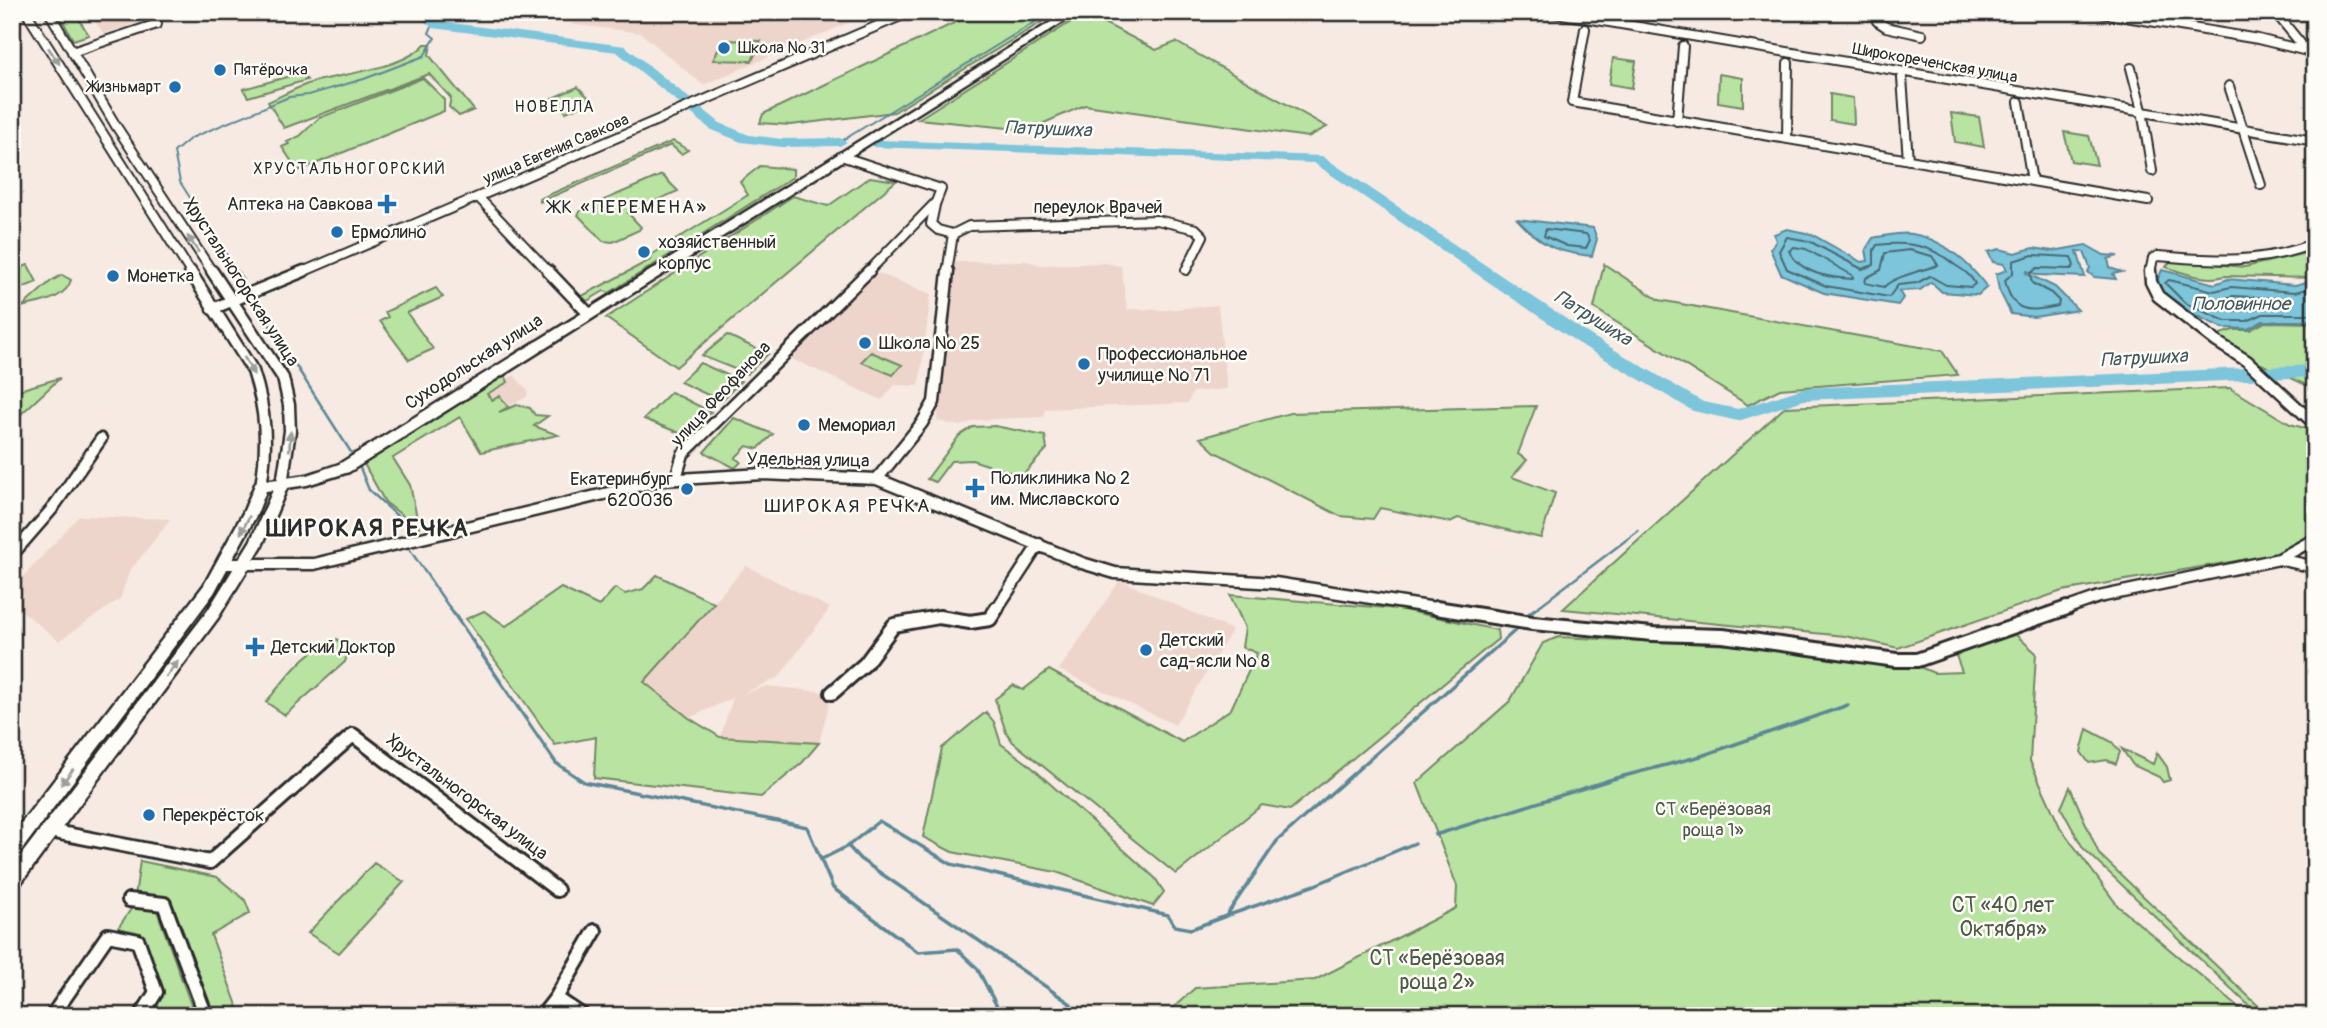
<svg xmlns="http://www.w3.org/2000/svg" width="2327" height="1028" font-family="Pangolin,sans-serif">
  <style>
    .built { fill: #eed5cb }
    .green { fill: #b8e3a0; stroke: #728766; stroke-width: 2 }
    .water { fill: #7bc5db; stroke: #5b8795; stroke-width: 2 }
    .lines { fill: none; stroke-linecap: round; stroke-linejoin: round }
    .shore { stroke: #4b6971; stroke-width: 2 }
    .stream-far2 { stroke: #5b8795; stroke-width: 2 }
    .stream-far1 { stroke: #5b8795; stroke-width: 2.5 }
    .stream { stroke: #5b8795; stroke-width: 3.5 }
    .river { fill: #7bc5db; fill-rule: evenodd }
    .minor-far2-casing { stroke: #2b2b2b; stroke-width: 12 }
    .minor-far1-casing { stroke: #2b2b2b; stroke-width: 15 }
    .minor-casing { stroke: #2b2b2b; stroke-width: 18 }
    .major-casing { stroke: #2b2b2b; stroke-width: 5 }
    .minor-far2 { stroke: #fdfcf7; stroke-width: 8 }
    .minor-far1 { stroke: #fdfcf7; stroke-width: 10 }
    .minor { stroke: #fdfcf7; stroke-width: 12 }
    .major { fill: #fdfcf7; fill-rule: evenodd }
    .oneway { fill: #9e9e9b }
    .poi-dot { fill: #1f6fb2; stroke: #fdfcf7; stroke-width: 2.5 }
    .labels { text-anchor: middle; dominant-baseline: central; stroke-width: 5; stroke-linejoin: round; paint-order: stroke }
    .far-poi-label { font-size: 16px; fill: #2b2b2b; stroke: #fdfcf7; text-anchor: start }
    .far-street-label { font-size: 16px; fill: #2b2b2b; stroke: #fdfcf7 }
    .far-neighbourhood-label { font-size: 16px; letter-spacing: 2px; fill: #2b2b2b; stroke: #fdfcf7 }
    .poi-label { font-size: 18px; fill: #2b2b2b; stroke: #fdfcf7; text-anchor: start }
    .street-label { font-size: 18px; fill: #2b2b2b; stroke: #fdfcf7 }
    .park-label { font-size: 18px; fill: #4e5948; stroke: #fdfcf7 }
    .water-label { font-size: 19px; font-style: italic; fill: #435960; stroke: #fdfcf7 }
    .neighbourhood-label { font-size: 19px; letter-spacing: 2px; fill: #2b2b2b; stroke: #fdfcf7 }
    .near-park-label { font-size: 21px; fill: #4e5948; stroke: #fdfcf7 }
    .district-label { font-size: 24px; font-weight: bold; letter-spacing: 2px; fill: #2b2b2b; stroke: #fdfcf7 }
  </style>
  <rect width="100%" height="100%" fill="#f6eae3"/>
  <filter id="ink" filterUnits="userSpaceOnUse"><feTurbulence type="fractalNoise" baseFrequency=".0143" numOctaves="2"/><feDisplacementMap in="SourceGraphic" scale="14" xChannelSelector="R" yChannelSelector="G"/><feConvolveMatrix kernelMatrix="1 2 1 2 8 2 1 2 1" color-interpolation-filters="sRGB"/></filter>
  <g filter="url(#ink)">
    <path class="built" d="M 88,12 L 169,12 L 104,34 Z
      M 599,12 L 874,12 L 703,85 L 641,33 L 569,24 Z
      M 1027,261 L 1041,265 L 1105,263 L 1121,266 L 1127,309 L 1164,310 L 1218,305 L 1227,389 L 1193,392 L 1188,403 L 1045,409 L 1044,417 L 976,420 L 960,426 L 937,421 L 955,262 Z
      M 878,273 L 931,294 L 919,386 L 895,385 L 882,400 L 790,358 Z
      M 514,375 L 528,391 L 527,397 L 479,421 L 467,403 Z
      M 79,516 L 171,519 L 129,572 L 120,599 L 59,641 L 12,603 L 12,589 Z
      M 746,566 L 830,608 L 779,677 L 742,694 L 767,686 L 832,693 L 819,743 L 720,737 L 733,698 L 689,718 L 643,682 Z
      M 1120,580 L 1232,630 L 1175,725 L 1059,670 Z"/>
    <path class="green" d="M 58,12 L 74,12 L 89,35 L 73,40 Z
      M 977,12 L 1058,12 L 894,112 L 791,125 L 760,123 L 763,114 Z
      M 1085,13 L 1156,50 L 1176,42 L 1327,127 L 1308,137 L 1085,105 L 1028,130 L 918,119 Z
      M 723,40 L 761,41 L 752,61 L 713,60 Z
      M 425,44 L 431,44 L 429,55 L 474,110 L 459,116 L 449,107 L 451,98 L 429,74 L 284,128 L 268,102 C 283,95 298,87 313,82 C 345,73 403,69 425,44 Z
      M 1613,58 L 1636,61 L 1632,88 L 1609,84 Z
      M 301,73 L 307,80 L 248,97 L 243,89 Z
      M 1719,74 L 1743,78 L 1743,106 L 1718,102 Z
      M 423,78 L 444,99 L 444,111 L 298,171 L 282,147 L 289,144 L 287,142 L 300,136 L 319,118 Z
      M 578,87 L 592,101 L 566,112 L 552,98 Z
      M 1830,94 L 1853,98 L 1854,124 L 1830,120 Z
      M 1951,113 L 1979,117 L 1984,147 L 1955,142 Z
      M 2064,132 L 2089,136 L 2097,165 L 2071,161 Z
      M 673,141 L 688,150 L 681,154 L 671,145 L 540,202 L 539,199 Z
      M 760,166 L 793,169 L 793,177 L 609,293 L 604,291 L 587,301 L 582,296 L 650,260 L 651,255 L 748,195 L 740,182 Z
      M 662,175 L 678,191 L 628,213 L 641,227 L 639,230 L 613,242 L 603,241 L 578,215 L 581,210 Z
      M 870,177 L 896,181 L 676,367 L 606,318 L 793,196 L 828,206 Z
      M 2315,251 L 2315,278 L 2224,276 C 2207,282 2183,273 2166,267 L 2171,260 L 2245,267 Z
      M 1604,264 L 1659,300 L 1942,351 L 1958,375 L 1780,389 L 1748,405 L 1594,308 Z
      M 28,265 L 37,282 L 12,292 L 12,271 Z
      M 62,275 L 71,280 C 65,300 40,302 22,307 L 51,281 Z
      M 436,288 L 443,297 L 407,313 L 433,349 L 409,360 L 380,321 L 388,317 L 385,312 Z
      M 2265,322 L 2315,323 L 2315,387 L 2308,386 L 2242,355 L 2214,336 L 2233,330 L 2250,330 Z
      M 727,335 L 768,354 L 747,374 L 702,356 Z
      M 871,352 L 902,365 L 893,375 L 861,362 Z
      M 700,363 L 741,381 L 721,401 L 680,382 Z
      M 501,375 L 505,375 L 508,382 L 487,394 L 492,400 L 500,396 L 508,407 L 499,412 L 517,405 L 530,408 L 535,415 L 548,416 L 534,426 L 558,435 L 481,452 L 460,417 L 393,458 L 410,485 L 419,527 L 411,529 L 408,520 L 385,502 L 364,464 Z
      M 60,378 L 21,414 L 12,415 L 12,392 Z
      M 2230,388 L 2290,424 L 2315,431 L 2315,534 L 2282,553 L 2062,591 L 1898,648 L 1845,636 L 1563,609 L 1785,407 Z
      M 671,392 L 711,412 L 685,435 L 644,419 Z
      M 1536,406 L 1518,454 L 1527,460 L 1512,477 L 1555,493 L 1541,538 L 1458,518 L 1450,522 L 1380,508 L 1373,519 L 1340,516 L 1215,452 L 1200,438 L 1290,413 Z
      M 734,418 L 773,434 L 758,449 L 747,446 L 735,458 L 741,462 L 735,468 L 704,452 Z
      M 995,426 L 1045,436 L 1047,449 L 1022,476 L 972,460 L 951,461 L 935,482 L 927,479 L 959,436 L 973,427 Z
      M 657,575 L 714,603 L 644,682 L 689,718 L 720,737 L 819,743 L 802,763 L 761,797 L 594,778 L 596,737 L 555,745 L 466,619 L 484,611 L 506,626 L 561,588 L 599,606 L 615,588 L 625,594 L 643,589 Z
      M 1230,595 L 1399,609 L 1497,630 L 1498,639 L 1290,810 L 1262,805 L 1176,874 L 1013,742 L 1006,732 L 995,699 L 1013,685 L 1023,690 L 1049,670 L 1182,742 L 1231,709 L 1257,653 L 1242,647 L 1245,628 Z
      M 2015,634 L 2036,653 L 2030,761 L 2060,827 L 2118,906 L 2249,1016 L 1164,1016 L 1195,988 L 1315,980 L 1456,908 L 1457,886 L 1417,783 L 1510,701 L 1543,643 L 1559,637 L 1731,645 L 1915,665 L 1934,673 L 1962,672 L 1955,653 Z
      M 337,639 L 348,652 L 345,662 L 285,715 L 266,702 C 287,678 305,649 337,639 Z
      M 986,712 L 994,722 L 1001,744 L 1027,763 L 1155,878 L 1164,892 L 1153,906 L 1056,872 L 952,852 L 923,837 L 942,748 Z
      M 2087,729 L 2112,742 L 2120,752 L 2116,764 L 2107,760 L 2089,763 L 2081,752 Z
      M 2122,749 L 2153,764 L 2157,753 L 2167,767 L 2170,780 L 2163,782 L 2159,777 L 2133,765 Z
      M 2070,787 L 2099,854 L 2269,1016 L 2260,1016 L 2083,848 L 2061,808 Z
      M 140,861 L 217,877 L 245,900 L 250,913 L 211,935 L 241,1016 L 214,1016 L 170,900 L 135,896 Z
      M 374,863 L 404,882 L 339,953 L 308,933 Z
      M 133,906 L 156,908 L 195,1016 L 147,1016 L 163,992 L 141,933 L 118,928 Z"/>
    <path class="water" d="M 1517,219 L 1593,228 L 1597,239 L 1592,256 C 1555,252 1542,246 1517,219 Z
      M 1787,229 L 1811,234 L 1861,262 L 1868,261 L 1866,249 L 1873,238 C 1885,236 1900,232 1912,234 C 1942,238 1969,263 1987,287 L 1978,295 L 1942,292 L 1931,282 L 1920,290 L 1899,291 L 1903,298 L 1898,305 L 1824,293 L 1781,274 L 1770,249 L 1776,241 L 1774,234 Z
      M 2086,245 L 2104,255 L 2118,256 L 2108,259 L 2110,268 L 2122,272 L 2113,274 L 2116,279 L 2094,277 L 2088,272 L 2090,268 L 2084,252 L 2077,251 L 2085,277 L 2038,275 L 2027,271 L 2026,273 L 2055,287 L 2078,310 L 2034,317 L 2011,314 L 1999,290 L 1996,274 L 2007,270 L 2004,264 L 1993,262 L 1988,252 L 2000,249 L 2015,253 L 2033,248 L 2053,251 Z
      M 2162,270 L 2215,284 L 2228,279 L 2295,285 L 2315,280 L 2315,321 L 2263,321 L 2248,329 L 2223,328 L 2181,309 L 2164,295 L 2157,281 Z"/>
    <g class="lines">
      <path class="shore" d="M 1546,229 L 1586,234 L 1590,240 L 1586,248 L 1567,246 L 1544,236 Z
        M 1787,237 L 1809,241 L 1862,269 L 1874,265 L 1874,250 L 1877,245 C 1908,241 1931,245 1955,265 C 1963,270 1971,275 1975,284 L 1971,287 L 1946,285 L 1930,276 L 1917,283 L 1898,285 L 1889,297 L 1826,286 L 1787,269 L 1779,251 Z
        M 1794,247 L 1806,249 L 1852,275 L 1853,279 C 1829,278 1801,274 1789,251 Z
        M 1909,250 L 1932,256 L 1938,265 C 1922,271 1895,276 1884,287 L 1865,283 L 1866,278 L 1881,270 L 1885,253 Z
        M 2033,255 L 2071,257 L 2074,266 L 2071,269 L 2037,268 L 2030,274 L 2032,283 L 2051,293 L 2059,301 L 2058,306 C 2028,312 2012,314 2005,280 L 2013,273 L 2013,261 Z
        M 2315,287 L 2295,292 L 2231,287 L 2214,291 L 2169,280 L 2165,283 L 2185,303 L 2225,321 L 2247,321 L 2263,314 L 2315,314
        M 2233,296 L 2275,298 L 2281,302 L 2278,305 C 2255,307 2235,317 2214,304 L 2216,300 Z"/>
      <path class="stream-far2" d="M 840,142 L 1051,12
        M 238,273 L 180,182 L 174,152 L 191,138 L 289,97 L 308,95 L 364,79 L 424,56 L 435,38 L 429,33 L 433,24"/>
      <path class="stream-far1" d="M 237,271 L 243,280
        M 270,325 L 354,457
        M 358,463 L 369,490 L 406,524 L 408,538
        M 409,544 L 410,550 L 451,610
        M 1534,610 L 1638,531"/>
      <path class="stream" d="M 450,608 L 556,763 L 584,782 L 807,827 L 833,888 L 918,952 L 957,949 L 977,968 L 1002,1016
        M 1526,616 L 1536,608
        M 1435,835 L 1616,778 L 1701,756 L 1848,705
        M 848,846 L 860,859 L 1071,1004 L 1064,1016
        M 822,859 L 848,846 L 879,821 L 951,864 L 1168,915 L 1175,926 L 1191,929 L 1226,916 L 1277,841 L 1518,628
        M 1229,915 L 1315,885 L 1415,843"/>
      <path class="river" d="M 413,12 L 427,12 L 437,21 L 625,46 L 720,123 L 749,135 L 782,139 L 840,138 L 847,142 L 840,146 L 782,147 L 741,142 L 710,129 L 617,52 L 433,28 Z
        M 878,140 L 1322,156 L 1593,337 L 1703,402 L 1738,409 L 1804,388 L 2315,365 L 2315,377 L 1804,400 L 1738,421 L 1693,411 L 1581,345 L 1314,163 L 873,147 L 873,141 Z"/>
      <defs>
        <path id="minor-far2" d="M 26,12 L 191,273
          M 49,12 L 116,126 L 213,273
          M 1550,12 L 2315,141
          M 1879,12 L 1877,21 L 1886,27 L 1922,35
          M 2096,12 L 2258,39 L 2315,53
          M 2275,12 L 2315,61
          M 1585,29 L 1572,102 L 2148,201
          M 72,52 L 157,24
          M 2131,68 L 2142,110 L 2152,171
          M 1902,78 L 1908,160
          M 2229,86 L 2261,185
          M 2019,102 L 2032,181
          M 1677,121 L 1683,46
          M 1787,139 L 1788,63
          M 841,156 L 941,189 L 936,202 L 867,273
          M 479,198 L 550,273
          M 935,205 L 931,224 L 938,230 L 953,234 L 947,273
          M 953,234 L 969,226 L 1157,220 L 1196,229 L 1203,236 L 1186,270
          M 300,273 L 910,12
          M 2150,273 L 2153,258 L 2158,256 C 2214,261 2262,264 2315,243"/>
        <path id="minor-far1" d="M 190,271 L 253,371 C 266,410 268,445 261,486
          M 212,271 L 283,378 L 289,405 L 290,431 L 282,484
          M 548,271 L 589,314
          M 2150,271 L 2151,282 L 2158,296 L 2217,342 L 2247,361 L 2315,424
          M 212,309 L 304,271
          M 676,478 L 683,454 L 869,271
          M 877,479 L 922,423 L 934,402 L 948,271
          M 12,555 L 52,509 L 101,439
          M 2279,559 L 2315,539
          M 225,564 L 314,564 L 662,480 L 763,474 L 877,479 L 1082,563 L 1115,573 L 1275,583 L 1448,610
          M 996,610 L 1039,544
          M 2062,610 L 2099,597 L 2279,559 L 2315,567"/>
        <path id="minor" d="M 1436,608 L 1532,623 L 1653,634 L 1723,636 L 1896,660 L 1917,660 L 2067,608
          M 832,693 L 865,664 L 894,625 L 939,617 L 970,622 L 990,619 L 997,608
          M 50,831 L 210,862 L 353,735 L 557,890
          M 129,900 L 164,904 L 206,1016
          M 556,998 L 583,1016
          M 52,1016 L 108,935 L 138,941 L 156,992 L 141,1016
          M 542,1016 L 556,998 L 595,931"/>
        <path id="major" d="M 1067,12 L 1079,12 L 349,472 L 307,485 L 287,488 L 262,546 L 218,618 L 18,887 L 12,889 L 12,867 L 208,610 L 251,540 L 273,490 L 266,491 L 257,514 L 214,593 L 18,855 L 12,857 L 12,835 L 204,585 L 243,513 L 256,482 L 307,475 L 339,464 Z"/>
      </defs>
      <use href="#minor-far2" class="minor-far2-casing"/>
      <use href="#minor-far1" class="minor-far1-casing"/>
      <use href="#minor" class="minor-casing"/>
      <use href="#major" class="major-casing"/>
      <use href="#minor-far2" class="minor-far2"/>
      <use href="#minor-far1" class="minor-far1"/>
      <use href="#minor" class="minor"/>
      <use href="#major" class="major"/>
    </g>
    <defs><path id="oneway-solid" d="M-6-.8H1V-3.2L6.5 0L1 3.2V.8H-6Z" transform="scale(1.75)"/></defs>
    <g class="oneway">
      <use href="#oneway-solid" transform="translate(54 56) rotate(56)"/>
      <use href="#oneway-solid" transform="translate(193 244) rotate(-124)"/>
      <use href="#oneway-solid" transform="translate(249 366) rotate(61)"/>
      <use href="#oneway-solid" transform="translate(290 441) rotate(-86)"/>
      <use href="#oneway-solid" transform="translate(245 525) rotate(117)"/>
      <use href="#oneway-solid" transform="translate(172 669) rotate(-53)"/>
      <use href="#oneway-solid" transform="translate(67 777) rotate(128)"/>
    </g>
  </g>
  <g class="poi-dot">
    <circle cx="724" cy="48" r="7"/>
    <circle cx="220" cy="70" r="7"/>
    <circle cx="175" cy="87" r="7"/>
    <path d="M383.5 193.5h7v7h7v7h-7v7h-7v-7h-7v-7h7z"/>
    <circle cx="337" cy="232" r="7"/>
    <circle cx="644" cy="252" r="7"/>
    <circle cx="113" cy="276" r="7"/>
    <circle cx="865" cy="343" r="7"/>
    <circle cx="1084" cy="364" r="7"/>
    <circle cx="804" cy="425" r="7"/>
    <path d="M971.5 477.5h7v7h7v7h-7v7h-7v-7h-7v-7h7z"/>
    <circle cx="687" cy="489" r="7"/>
    <path d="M251.5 636.5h7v7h7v7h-7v7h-7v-7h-7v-7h7z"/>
    <circle cx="1146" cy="650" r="7"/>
    <circle cx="149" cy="815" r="7"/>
  </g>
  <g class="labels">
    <g class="far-poi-label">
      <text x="738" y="48">Школа № 31</text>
      <text x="234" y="70">Пятёрочка</text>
      <text x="161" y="87" text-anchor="end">Жизньмарт</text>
    </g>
    <g class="far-street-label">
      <text transform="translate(1935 63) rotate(10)">Широкореченская улица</text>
      <text transform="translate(556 149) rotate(-23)">улица Евгения Савкова</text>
    </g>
    <g class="far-neighbourhood-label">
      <text x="555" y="107">НОВЕЛЛА</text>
      <text x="350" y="169">ХРУСТАЛЬНОГОРСКИЙ</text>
    </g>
    <g class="poi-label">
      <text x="373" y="204" text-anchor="end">Аптека на Савкова</text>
      <text x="351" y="232">Ермолино</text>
      <text x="658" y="242">хозяйственный<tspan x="658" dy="21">корпус</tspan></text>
      <text x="127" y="276">Монетка</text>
      <text x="879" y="343">Школа № 25</text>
      <text x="1098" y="354">Профессиональное<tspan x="1098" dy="21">училище № 71</tspan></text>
      <text x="818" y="425">Мемориал</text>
      <text x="991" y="478">Поликлиника № 2<tspan x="991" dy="21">им. Миславского</tspan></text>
      <text x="673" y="479" text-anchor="end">Екатеринбург<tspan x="673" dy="21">620036</tspan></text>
      <text x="1160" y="640">Детский<tspan x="1160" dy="21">сад-ясли № 8</tspan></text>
      <text x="271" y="647">Детский Доктор</text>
      <text x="163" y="815">Перекрёсток</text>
    </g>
    <g class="street-label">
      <text x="1098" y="207">переулок Врачей</text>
      <text transform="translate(241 282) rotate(57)">Хрустальногорская улица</text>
      <text transform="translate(474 362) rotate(-33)">Суходольская улица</text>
      <text transform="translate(721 394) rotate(-47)">улица Феофанова</text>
      <text transform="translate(808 460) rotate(1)">Удельная улица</text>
      <text transform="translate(467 797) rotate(37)">Хрустальногорская улица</text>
    </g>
    <g class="park-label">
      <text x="1713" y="809">СТ «Берёзовая<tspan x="1713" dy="21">роща 1»</tspan></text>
    </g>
    <g class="water-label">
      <text transform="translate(1048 129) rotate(2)">Патрушиха</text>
      <text x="2241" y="304">Половинное</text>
      <text transform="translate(1593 318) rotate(32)">Патрушиха</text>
      <text transform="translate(2144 358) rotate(-3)">Патрушиха</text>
    </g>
    <g class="neighbourhood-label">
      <text x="628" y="207">ЖК «ПЕРЕМЕНА»</text>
      <text x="848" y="506">ШИРОКАЯ РЕЧКА</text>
    </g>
    <g class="near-park-label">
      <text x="2003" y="905">СТ «40 лет<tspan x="2003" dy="24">Октября»</tspan></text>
      <text x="1437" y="958">СТ «Берёзовая<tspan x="1437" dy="24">роща 2»</tspan></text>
    </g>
    <g class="district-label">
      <text x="368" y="528">ШИРОКАЯ РЕЧКА</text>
    </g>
  </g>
  <rect width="2327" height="1028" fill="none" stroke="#fdfcf7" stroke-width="42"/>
  <rect x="21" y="21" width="2285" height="986" fill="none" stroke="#2b2b2b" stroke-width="2.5" filter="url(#ink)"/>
</svg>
